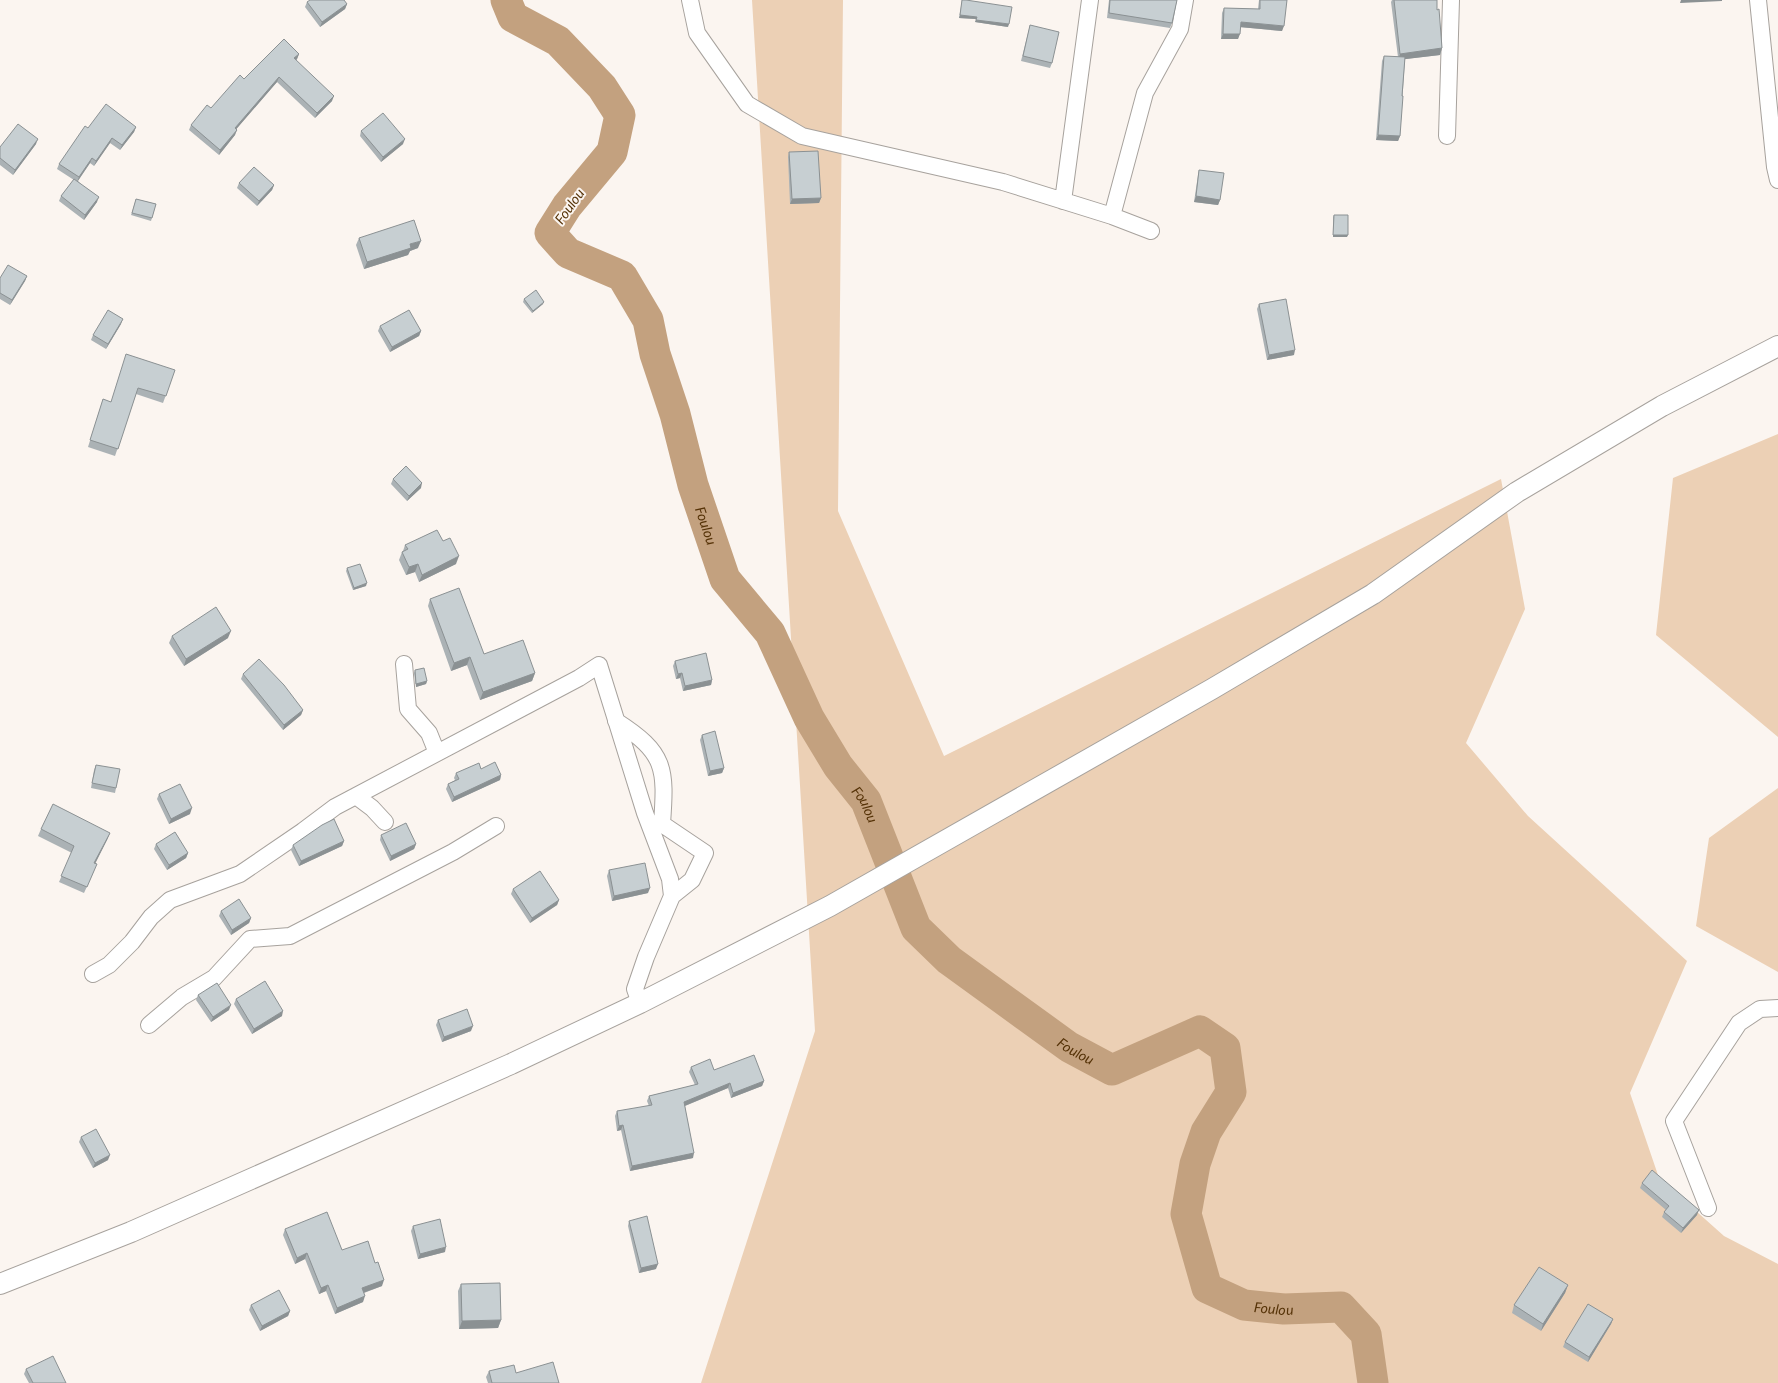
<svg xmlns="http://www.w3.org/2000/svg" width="1778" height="1383" font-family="Lato,sans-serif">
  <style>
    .green { fill: #ecd0b5 }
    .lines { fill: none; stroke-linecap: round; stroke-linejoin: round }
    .river { stroke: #c3a17f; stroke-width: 31 }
    .minor-casing { stroke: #a7a29d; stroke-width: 18 }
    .tertiary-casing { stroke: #a7a29d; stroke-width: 22 }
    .minor { stroke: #fff; stroke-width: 16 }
    .tertiary { stroke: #fff; stroke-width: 20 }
    .wall { fill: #abb2b5 }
    .shaded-wall { fill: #8b9193 }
    .building { fill: #c7cfd2; stroke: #8b9193 }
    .labels { text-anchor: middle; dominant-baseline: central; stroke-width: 4; stroke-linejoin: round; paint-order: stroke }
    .water-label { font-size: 14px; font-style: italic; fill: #563308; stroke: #fbf5f0 }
  </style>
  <rect width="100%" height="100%" fill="#fbf5f0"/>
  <path class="green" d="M 752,0 L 843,0 L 838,511 L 944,756 L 1501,479 L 1525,609 L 1466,743 L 1528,816 L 1687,961 L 1630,1093 L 1659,1178 L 1724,1236 L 1778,1264 L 1778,1383 L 701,1383 L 815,1031 Z
    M 1778,434 L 1778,737 L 1656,635 L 1673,478 Z
    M 1778,788 L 1778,972 L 1696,926 L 1709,838 Z"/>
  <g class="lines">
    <path class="river" id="s1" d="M 506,0 L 513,17 L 558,41 L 602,87 L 620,115 L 612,152 L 567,206 L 550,233 L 568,253 L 622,276 L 648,320 L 655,354 L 675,414 L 693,485 L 725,579 L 770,633 L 809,718 L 838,766 L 866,801 L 916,928 L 949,960 L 1069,1047 L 1112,1070 L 1200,1031 L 1225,1048 L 1231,1092 L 1206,1132 L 1195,1164 L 1186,1214 L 1207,1288 L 1244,1305 L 1284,1309 L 1341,1307 L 1366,1334 L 1373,1383"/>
    <defs>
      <path id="minor" d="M 690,0 L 697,33 L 747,104 L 802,136 L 1003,182 L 1112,216 L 1151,231
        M 1758,0 L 1775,167 L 1778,180
        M 1447,136 L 1451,0
        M 1063,201 L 1090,0
        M 1112,216 L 1145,93 L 1180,29 L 1185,0
        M 404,664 L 408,709 L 429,733 L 437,753
        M 616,721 C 666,753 666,768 662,824 L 705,853 L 692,880 L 672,896
        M 356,796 L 372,808 L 385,822
        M 93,974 L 109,965 L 132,942 L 151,917 L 170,900 L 240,874 L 303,831 L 335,807 L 579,678 L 599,665 L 645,813 L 670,879 L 672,896 L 646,957 L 635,989 L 640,1003
        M 149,1025 L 182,997 L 214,978 L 250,939 L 290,936 L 453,852 L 496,826
        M 1708,1208 L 1674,1121 L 1739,1023 L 1760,1009 L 1778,1008"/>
      <path id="tertiary" d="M 0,1284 L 131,1232 L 511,1064 L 640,1003 L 830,906 L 1212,689 L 1373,594 L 1517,492 L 1662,406 L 1778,346"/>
    </defs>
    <use href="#minor" class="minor-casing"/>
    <use href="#tertiary" class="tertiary-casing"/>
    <use href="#minor" class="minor"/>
    <use href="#tertiary" class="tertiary"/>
  </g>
  <path class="wall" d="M 962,0 L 1008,27 L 975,22 L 976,19 L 959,18 Z
    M 1109,0 L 1177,0 L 1172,23 L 1170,28 L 1107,18 Z
    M 1259,0 L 1287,0 L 1282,31 L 1240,27 L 1238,39 L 1221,39 L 1222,13 L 1224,8 L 1258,9 Z
    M 1392,0 L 1437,0 L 1437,10 L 1442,48 L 1440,55 L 1405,59 L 1400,136 L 1398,141 L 1376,140 L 1382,61 L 1384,56 L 1398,57 L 1391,2 Z
    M 307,2 L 347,4 L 345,9 L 320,27 L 305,7 Z
    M 1030,25 L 1052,63 L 1050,68 L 1021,61 Z
    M 299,54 L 297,59 L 296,60 L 332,101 L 315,118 L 277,82 L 236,129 L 235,135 L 219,155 L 189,130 L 191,125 L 211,108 L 244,79 Z
    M 136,127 L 134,132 L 120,150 L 110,143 L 94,166 L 90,163 L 78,181 L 97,202 L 84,220 L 59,201 L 61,196 L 74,180 L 57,169 L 59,164 L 88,128 Z
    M 361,131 L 403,144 L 381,162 L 360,136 Z
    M 36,144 L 13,175 L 0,165 L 0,147 Z
    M 789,152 L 821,198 L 819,203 L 790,204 L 788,157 Z
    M 1199,170 L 1220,200 L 1218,205 L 1194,202 L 1198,175 Z
    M 239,183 L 274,185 L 272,190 L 257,206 L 237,188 Z
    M 136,199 L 156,204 L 151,221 L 131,215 Z
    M 1334,215 L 1347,237 L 1333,237 L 1333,217 Z
    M 359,238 L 418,248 L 410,251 L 408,255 L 364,269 L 356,245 Z
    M 27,276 L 25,281 L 10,305 L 0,299 L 0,278 Z
    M 524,299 L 543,304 L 532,313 L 523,302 Z
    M 1259,304 L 1294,355 L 1267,360 L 1257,309 Z
    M 121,324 L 106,349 L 91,340 L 93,335 Z
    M 380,326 L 421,331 L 419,336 L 390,352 L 378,331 Z
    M 175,370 L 163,403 L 136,394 L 115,456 L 88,447 L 103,399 L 110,402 Z
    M 393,479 L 421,488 L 407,501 L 391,484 Z
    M 443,541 L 456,564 L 419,582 L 415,572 L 406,575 L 399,560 L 402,552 L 403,551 L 405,545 Z
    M 347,568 L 366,586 L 353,590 L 346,571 Z
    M 430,599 L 484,654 L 535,673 L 532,681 L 480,700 L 467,665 L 451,671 L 428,606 Z
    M 172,636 L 228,638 L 184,666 L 169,643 Z
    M 675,661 L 712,680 L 711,685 L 683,691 L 680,678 L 676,679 L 673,666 Z
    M 415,670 L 427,681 L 426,684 L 416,687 L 414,673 Z
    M 243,674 L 303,710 L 301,715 L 283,730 L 241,679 Z
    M 702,735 L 724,768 L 722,773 L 708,776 L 700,740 Z
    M 96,765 L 116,788 L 115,793 L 91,788 L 94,770 Z
    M 481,769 L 501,775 L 500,780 L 452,802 L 446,789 L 448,784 L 455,780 L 454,778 L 456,773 Z
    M 159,794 L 190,814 L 169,824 L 157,799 Z
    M 41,829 L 110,833 L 107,840 L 95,863 L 94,871 L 84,893 L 59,882 L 72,853 L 38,836 Z
    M 381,835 L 416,844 L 414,849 L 390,861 L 380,840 Z
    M 344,841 L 342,846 L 299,866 L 291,850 L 293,845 Z
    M 156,844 L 188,853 L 186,858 L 167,870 L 154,849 Z
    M 609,870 L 648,893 L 612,901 L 607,876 Z
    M 513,889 L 559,900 L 557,905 L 530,923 L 511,894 Z
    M 221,911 L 251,918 L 249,923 L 231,935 L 219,916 Z
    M 198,995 L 229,1010 L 211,1022 L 196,1000 Z
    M 236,999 L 282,1016 L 252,1034 L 234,1004 Z
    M 438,1020 L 471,1031 L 442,1042 L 436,1025 Z
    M 691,1067 L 714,1070 L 764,1081 L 762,1086 L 731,1098 L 728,1088 L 685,1106 L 693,1158 L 630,1171 L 621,1130 L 617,1131 L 615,1116 L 617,1111 L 649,1106 L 647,1101 L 649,1096 L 695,1085 L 689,1072 Z
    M 81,1137 L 108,1160 L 93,1168 L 79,1142 Z
    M 1642,1183 L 1697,1215 L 1681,1233 L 1662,1217 L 1664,1212 L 1666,1210 L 1640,1188 Z
    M 629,1221 L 656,1269 L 639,1273 L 628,1226 Z
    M 413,1226 L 445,1252 L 418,1259 L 411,1231 Z
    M 285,1229 L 342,1250 L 382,1286 L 364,1293 L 363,1302 L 335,1314 L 326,1291 L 319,1294 L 305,1259 L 295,1264 L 283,1235 Z
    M 461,1284 L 501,1320 L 498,1328 L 459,1329 L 458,1291 Z
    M 1568,1285 L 1565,1293 L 1541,1331 L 1512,1313 L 1514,1305 Z
    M 251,1305 L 290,1311 L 288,1316 L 260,1331 L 249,1310 Z
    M 1613,1319 L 1611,1324 L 1588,1362 L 1563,1347 L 1565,1342 Z
    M 26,1369 L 66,1383 L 29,1383 L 24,1374 Z
    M 489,1371 L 516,1373 L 559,1383 L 488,1383 L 486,1377 Z"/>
  <path class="shaded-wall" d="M 1681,0 L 1722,0 L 1722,1 L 1680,3 Z
    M 347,4 L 345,9 L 320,27 L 322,22 Z
    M 960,15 L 977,17 L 976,19 L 959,18 Z
    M 976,20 L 1009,24 L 1008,27 L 975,22 Z
    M 1241,22 L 1284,26 L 1282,31 L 1239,27 Z
    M 1223,34 L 1240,34 L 1238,39 L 1221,39 Z
    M 1442,48 L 1440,55 L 1398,60 L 1400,54 Z
    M 299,54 L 297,59 L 293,64 L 294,58 Z
    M 279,77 L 277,82 L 233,133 L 235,128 Z
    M 334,96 L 332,101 L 315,118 L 317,113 Z
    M 136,127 L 134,132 L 120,150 L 122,145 Z
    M 237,130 L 235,135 L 219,155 L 220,150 Z
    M 1378,135 L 1400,136 L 1398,141 L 1376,140 Z
    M 112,138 L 110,143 L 94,166 L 96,161 Z
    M 38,139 L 36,144 L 13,175 L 15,170 Z
    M 405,139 L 403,144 L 381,162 L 383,157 Z
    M 92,158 L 90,163 L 77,182 L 79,177 Z
    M 274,185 L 272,190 L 257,206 L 259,201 Z
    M 1196,196 L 1220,200 L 1218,205 L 1194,202 Z
    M 99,197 L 97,202 L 84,220 L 85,215 Z
    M 821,198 L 819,203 L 790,204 L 792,199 Z
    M 1333,235 L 1348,235 L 1347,237 L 1333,237 Z
    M 421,241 L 418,248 L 410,251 L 408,255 L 364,269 L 367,262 L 410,244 Z
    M 27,276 L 25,281 L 10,305 L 12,300 Z
    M 544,302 L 543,304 L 532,313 L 533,311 Z
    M 123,319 L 121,324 L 106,349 L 108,344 Z
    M 421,331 L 419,336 L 390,352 L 392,347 Z
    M 1295,350 L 1294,355 L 1267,360 L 1269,355 Z
    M 422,483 L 421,488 L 407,501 L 409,496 Z
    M 459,556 L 456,564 L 419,582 L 422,575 Z
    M 418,564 L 415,572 L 406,575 L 409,567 Z
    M 367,583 L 366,586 L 353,590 L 354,588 Z
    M 231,631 L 228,638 L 184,666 L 186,659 Z
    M 470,657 L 467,665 L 451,671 L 454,663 Z
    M 535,673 L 532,681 L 480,700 L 483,692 Z
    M 682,673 L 680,678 L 676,679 L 678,674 Z
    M 712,680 L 711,685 L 683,691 L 685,686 Z
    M 427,681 L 426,684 L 416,687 L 416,684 Z
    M 303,710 L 301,715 L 283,730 L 284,725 Z
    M 724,768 L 722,773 L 708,776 L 710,771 Z
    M 501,775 L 500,780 L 452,802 L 454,797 Z
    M 192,808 L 190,814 L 169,824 L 171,819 Z
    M 110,833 L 107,840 L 92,870 L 94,863 Z
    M 344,841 L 342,846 L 299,866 L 301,861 Z
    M 416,844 L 414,849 L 390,861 L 391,856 Z
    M 188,853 L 186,858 L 167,870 L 169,865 Z
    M 650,888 L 648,893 L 612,901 L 614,896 Z
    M 559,900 L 557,905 L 530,923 L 532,918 Z
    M 251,918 L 249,923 L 231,935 L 232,930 Z
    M 231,1005 L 229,1010 L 211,1022 L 213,1017 Z
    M 283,1011 L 282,1016 L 252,1034 L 254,1029 Z
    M 473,1026 L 471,1031 L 442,1042 L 444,1037 Z
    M 764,1081 L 762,1086 L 731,1098 L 733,1093 Z
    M 730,1083 L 728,1088 L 682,1107 L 684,1102 Z
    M 623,1125 L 621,1130 L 617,1131 L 619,1126 Z
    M 694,1153 L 693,1158 L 630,1171 L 632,1166 Z
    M 110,1155 L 108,1160 L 93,1168 L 95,1163 Z
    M 1699,1210 L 1697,1215 L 1681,1233 L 1683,1228 Z
    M 446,1247 L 445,1252 L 418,1259 L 420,1254 Z
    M 307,1253 L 305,1259 L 295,1264 L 297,1258 Z
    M 658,1264 L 656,1269 L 639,1273 L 641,1268 Z
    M 384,1280 L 382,1286 L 360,1294 L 362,1288 Z
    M 328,1285 L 326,1291 L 319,1294 L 321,1288 Z
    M 1568,1285 L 1565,1293 L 1541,1331 L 1543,1324 Z
    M 365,1296 L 363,1302 L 335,1314 L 337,1308 Z
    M 290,1311 L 288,1316 L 260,1331 L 262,1326 Z
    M 1613,1319 L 1611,1324 L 1588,1362 L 1589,1357 Z
    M 501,1320 L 498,1328 L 459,1329 L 462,1321 Z"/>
  <path class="building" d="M 310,0 L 344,0 L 347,4 L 322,22 L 307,2 Z
    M 962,0 L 966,0 L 1012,7 L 1009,24 L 976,20 L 977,17 L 960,15 Z
    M 1110,0 L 1177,0 L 1172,23 L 1109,13 Z
    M 1260,0 L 1287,0 L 1284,26 L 1241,22 L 1240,34 L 1223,34 L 1224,8 L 1260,9 Z
    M 1394,0 L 1437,0 L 1437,10 L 1439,9 L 1442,48 L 1400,54 Z
    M 1030,25 L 1059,32 L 1052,63 L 1023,56 Z
    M 284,39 L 299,54 L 294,58 L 334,96 L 317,113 L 279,77 L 235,128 L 237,130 L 220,150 L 191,125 L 207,105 L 211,108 L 240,75 L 244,79 Z
    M 1384,56 L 1405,57 L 1402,96 L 1403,96 L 1400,136 L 1378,135 Z
    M 106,104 L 136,127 L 122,145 L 112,138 L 96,161 L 92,158 L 79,177 L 59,164 L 85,126 L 88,128 Z
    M 383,113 L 405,139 L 383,157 L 361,131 Z
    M 18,124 L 38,139 L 15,170 L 0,158 L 0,147 Z
    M 818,151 L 821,198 L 792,199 L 789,152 Z
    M 254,167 L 274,185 L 259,201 L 239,183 Z
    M 1199,170 L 1224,173 L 1220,200 L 1196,196 Z
    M 74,179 L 99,197 L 85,215 L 61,196 Z
    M 136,199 L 156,204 L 152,218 L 132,213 Z
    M 1334,215 L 1348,215 L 1348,235 L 1333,235 Z
    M 414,220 L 421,241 L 410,244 L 411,248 L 367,262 L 359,238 Z
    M 8,265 L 27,276 L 12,300 L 0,293 L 0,278 Z
    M 536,290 L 544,302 L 533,311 L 524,299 Z
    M 1286,299 L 1295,350 L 1269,355 L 1259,304 Z
    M 108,310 L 123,319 L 108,344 L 93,335 Z
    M 409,310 L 421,331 L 392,347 L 380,326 Z
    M 126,354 L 175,370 L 166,396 L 138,388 L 118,449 L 90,440 L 103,399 L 111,402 Z
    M 406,466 L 422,483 L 409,496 L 393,479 Z
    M 437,530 L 443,541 L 450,538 L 459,556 L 422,575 L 418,564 L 409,567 L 402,552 L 408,549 L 405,545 Z
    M 360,564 L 367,583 L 354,588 L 347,568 Z
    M 459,588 L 484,654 L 523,640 L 535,673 L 483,692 L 470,657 L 454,663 L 430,599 Z
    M 216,607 L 231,631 L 186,659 L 172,636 Z
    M 706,653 L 712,680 L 685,686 L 682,673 L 678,674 L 675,661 Z
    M 259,659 L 284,685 L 303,710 L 284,725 L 243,674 Z
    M 424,668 L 427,681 L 416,684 L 415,670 Z
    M 715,731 L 724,768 L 710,771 L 702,735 Z
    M 495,762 L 501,775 L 454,797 L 448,784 L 459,779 L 456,773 L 479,763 L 481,769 Z
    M 96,765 L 120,769 L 116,788 L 92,783 Z
    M 180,784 L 192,808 L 171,819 L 159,794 Z
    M 53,804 L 110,833 L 94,863 L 97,864 L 87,887 L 61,876 L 74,846 L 41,829 Z
    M 334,819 L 344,841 L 301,861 L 293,845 L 322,825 Z
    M 406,823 L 416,844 L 391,856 L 381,835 Z
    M 175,832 L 188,853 L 169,865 L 156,844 Z
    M 645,863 L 650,888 L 614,896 L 609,870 Z
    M 540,871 L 559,900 L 532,918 L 513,889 Z
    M 239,899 L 251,918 L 232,930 L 221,911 Z
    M 265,981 L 283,1011 L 254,1029 L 236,999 Z
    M 217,983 L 231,1005 L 213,1017 L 198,995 Z
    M 467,1009 L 473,1026 L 444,1037 L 438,1020 Z
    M 754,1055 L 764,1081 L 733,1093 L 730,1083 L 684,1102 L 694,1153 L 632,1166 L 623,1125 L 619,1126 L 617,1111 L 652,1105 L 649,1096 L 698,1084 L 691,1067 L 710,1059 L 714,1070 Z
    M 96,1129 L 110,1155 L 95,1163 L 81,1137 Z
    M 1652,1170 L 1699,1210 L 1683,1228 L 1664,1212 L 1669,1206 L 1642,1183 Z
    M 327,1212 L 342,1250 L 368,1241 L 375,1263 L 378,1262 L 384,1280 L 362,1288 L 365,1296 L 337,1308 L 328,1285 L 321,1288 L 307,1253 L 297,1258 L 285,1229 Z
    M 647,1216 L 658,1264 L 641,1268 L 629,1221 Z
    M 440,1219 L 446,1247 L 420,1254 L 413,1226 Z
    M 1539,1267 L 1568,1285 L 1543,1324 L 1514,1305 Z
    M 500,1283 L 501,1320 L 462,1321 L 461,1284 Z
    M 279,1290 L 290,1311 L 262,1326 L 251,1305 Z
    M 1588,1304 L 1613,1319 L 1589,1357 L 1565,1342 Z
    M 53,1356 L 66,1383 L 33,1383 L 26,1369 Z
    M 553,1362 L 559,1383 L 492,1383 L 489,1371 L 514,1365 L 516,1373 Z"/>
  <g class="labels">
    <g class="water-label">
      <text transform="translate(569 206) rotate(-54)">Foulou</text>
      <text stroke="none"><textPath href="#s1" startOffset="657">Foulou</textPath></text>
      <text stroke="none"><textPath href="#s1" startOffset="981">Foulou</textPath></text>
      <text stroke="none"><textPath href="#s1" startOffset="1317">Foulou</textPath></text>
      <text stroke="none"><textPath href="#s1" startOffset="1808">Foulou</textPath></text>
    </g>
  </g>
</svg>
